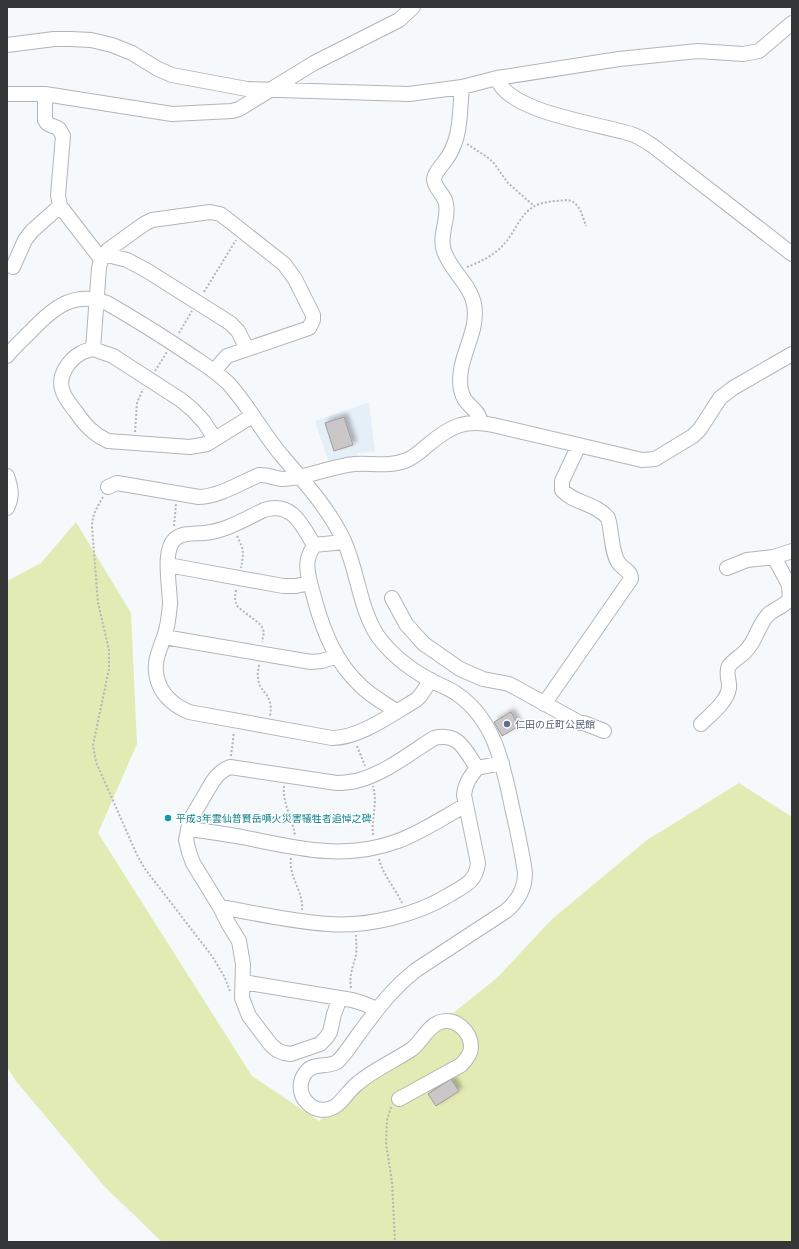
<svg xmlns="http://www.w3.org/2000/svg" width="799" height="1249" font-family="'Work Sans','Noto Sans JP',sans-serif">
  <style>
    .built { fill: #e5eff7 }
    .green { fill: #e2ebb3 }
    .building { fill: #cbc7c9; stroke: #9e9b9c; filter: url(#shadow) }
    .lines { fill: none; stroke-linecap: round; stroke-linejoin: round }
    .minor-casing { stroke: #b2b5b7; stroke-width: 16 }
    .path { stroke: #b3b5b7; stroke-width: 2; stroke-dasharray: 2 2; stroke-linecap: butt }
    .minor { stroke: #fff; stroke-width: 14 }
    .service-dot { fill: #5c6f8a; stroke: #fff; stroke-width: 1.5 }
    .culture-dot { fill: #0f9aa8; stroke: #fff; stroke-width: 1.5 }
    .labels { text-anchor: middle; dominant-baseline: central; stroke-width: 3; stroke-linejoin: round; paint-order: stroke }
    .service-label { font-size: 10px; fill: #4e5e75; stroke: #fff; text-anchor: start }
    .culture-label { font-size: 10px; fill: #0d838f; stroke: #fff; text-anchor: start }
  </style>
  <defs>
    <filter id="shadow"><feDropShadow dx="3.5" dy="-3.5" stdDeviation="2" flood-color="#0004"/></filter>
  </defs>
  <rect width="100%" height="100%" fill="#f6f9fc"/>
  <path class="built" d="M 369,402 L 375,452 L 357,453 L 357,458 L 329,463 L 315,421 Z"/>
  <path class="green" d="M 76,522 L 131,613 L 137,744 L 98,833 L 252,1076 L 319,1121 L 498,977 L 551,920 L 647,840 L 739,783 L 792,817 L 792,1242 L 162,1242 L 104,1186 L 15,1080 L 7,1067 L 7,581 L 41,563 Z"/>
  <path class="building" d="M 344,417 L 353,445 L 334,451 L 325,423 Z
    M 511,712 L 519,726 L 502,736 L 494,722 Z
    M 451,1079 L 459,1091 L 436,1106 L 428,1094 Z"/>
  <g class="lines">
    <defs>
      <path id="minor" d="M 7,45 L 54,39 L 71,39 L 91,40 L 112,45 L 132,53 L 158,69 L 172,75 L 247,89 L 409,94 L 462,87 L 497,78 L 619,59 L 698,51 L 743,54 L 759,51 L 792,23
        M 497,78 C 507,113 603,124 634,135 C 641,138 647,142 653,146 L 792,254
        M 462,87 C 460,104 461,123 456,139 C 454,145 451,153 447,158 C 443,165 435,171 434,179 C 434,187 442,193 445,200 C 451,216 438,235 444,251 C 450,270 470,284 474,304 C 480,334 455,359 461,390 C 464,403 469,403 476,412 C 479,414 480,419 481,423
        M 7,94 L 45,94 L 172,114 L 232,111 L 239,109 L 314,63 L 399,20 L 413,7
        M 45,94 L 45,120 C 48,127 54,125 59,129 L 63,136 L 58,195 L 60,206 L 101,259
        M 104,254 L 127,260 L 146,270 L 230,323 L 238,331 L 247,349
        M 13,267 L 25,240 L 32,231 L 60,206
        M 93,349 L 113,356 L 181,400 L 193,410 L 204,422 L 215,439
        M 7,356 C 14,347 23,339 31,331 C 53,308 74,290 107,303 C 135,319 162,336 189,354 C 202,363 216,371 228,383 C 249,406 263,434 283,457 C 306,484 329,509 344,541 C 358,572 359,606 377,635 C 391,655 410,669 430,680 C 439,685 449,688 457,694 C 495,720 503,765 512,807 C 517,829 522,851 525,873 C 525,889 518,901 506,911 L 416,970 C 393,988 378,1008 361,1031 C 354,1040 345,1055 337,1062 C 327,1068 314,1062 306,1072 C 289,1094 316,1121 337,1105 C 345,1098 350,1089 358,1083 C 375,1069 394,1061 412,1049 C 422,1041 428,1026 440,1022 C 456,1017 471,1032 471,1047 C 471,1054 466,1060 461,1065 L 399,1099
        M 214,371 L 227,356 L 309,328 L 313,320 L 313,315 L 295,279 L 284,264 L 227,219 L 220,214 L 210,212 L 152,220 L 144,224 L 108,250 L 101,259 L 99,268 L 93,349 C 89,350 84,351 81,353 C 69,360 58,375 62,389 C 64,398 71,405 76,412 C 85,425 93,434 108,441 L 190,447 L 207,444 L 252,416
        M 7,476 C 11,488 13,496 7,508
        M 108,487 L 117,483 L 199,497 C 220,496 240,483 259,475 C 268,474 275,479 283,479 C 308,478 331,466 355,464 C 372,463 390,467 407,460 C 415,457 422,450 429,444 C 451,426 465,419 493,425 L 642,460 L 655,459 L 693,436 L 700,429 L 720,398 L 733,388 L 792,354
        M 344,542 L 314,545 C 312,549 309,554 308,559 C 305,572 312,588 315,601 C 324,633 336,663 361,686 C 371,696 384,703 396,711
        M 314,545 C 302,525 292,501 264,510 C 245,519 226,531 204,533 C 195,534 183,532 175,539 C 162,550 170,587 170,604 C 169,615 168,627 164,637 C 159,652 153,662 157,678 C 161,695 173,705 189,712 L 332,738 C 360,738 392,714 416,700 L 420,696 L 431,680
        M 168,565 L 283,586 L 296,586 L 310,583
        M 727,568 L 747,560 L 774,557 L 792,551
        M 392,598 L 406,624 L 414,633 L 424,644 L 460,669 L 483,679 L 509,684 L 580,723 L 584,723 L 604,731
        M 164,637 L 311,662 L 322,661 L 337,656
        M 544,704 L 631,579 C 631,570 622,569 618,562 C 611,551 612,531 608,518 C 596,503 573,503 562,490 L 562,481 L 579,445
        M 701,724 C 711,714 727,702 729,688 C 730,681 725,673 729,666 C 734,659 744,655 749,647 C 757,637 760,621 770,613 C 777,608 784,606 790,599 L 789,585 L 774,557
        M 188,829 C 206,831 224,834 242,837 C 296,848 344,861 398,841 C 422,832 444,817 466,805
        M 220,907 C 256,913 292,922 329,924 C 367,927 417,915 449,895 C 464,886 476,882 478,863 L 464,795 C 465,784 470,777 477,768 L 502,763
        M 243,982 L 352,1000 L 362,1003 L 377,1009
        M 340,998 L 334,1014 L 330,1032 L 326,1038 L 320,1044 L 291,1054 L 284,1053 L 277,1050 L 271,1045 L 249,1016 L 242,998 L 243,964 L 239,941 L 228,923 L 220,907 L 193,863 L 189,852 L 186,840 L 190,820 L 213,781 C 218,774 222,770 230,767 L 337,783 C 343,783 350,782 356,781 C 384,774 409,754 434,738 C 459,732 465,750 477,768"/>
    </defs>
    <use href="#minor" class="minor-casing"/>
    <path class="path" d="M 467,144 L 487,157 L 493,162 L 508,183 L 534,206
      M 467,267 C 480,262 495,255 504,244 C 515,233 520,213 535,206 C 544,201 558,201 568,200 C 580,203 582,215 586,226
      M 204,292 L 236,240
      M 179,333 L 192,311
      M 155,371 L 167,352
      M 135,432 L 137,403 L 143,389
      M 103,497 C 97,507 92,515 92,527 L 98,603 L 109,650 L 109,669 L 93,745 L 96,762 L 137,855 L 145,869 L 212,956 L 224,976 L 230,991
      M 174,526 L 176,504
      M 237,536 C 244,550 244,552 241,568
      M 236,590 C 235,596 234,601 238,607 L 261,625 L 264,632 L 262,642
      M 259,665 C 259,669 257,673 258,678 C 259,694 274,692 270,716
      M 357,746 L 365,766
      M 231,756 L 234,732
      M 284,786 C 282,803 293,819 295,836
      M 373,835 C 371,819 378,803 373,786
      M 291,858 C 288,876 304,892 302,910
      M 379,859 C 383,875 395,888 402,903
      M 351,988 C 349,975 353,967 356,955 C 357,948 356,942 356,935
      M 391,1107 L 387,1120 L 386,1143 L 392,1182 L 395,1242"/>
    <use href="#minor" class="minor"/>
  </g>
  <circle class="service-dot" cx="507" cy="724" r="4"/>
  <circle class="culture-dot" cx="168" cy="818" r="4"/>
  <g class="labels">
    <g class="service-label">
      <text x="515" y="724">仁田の丘町公民館</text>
    </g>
    <g class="culture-label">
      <text x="176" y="818">平成3年雲仙普賢岳噴火災害犠牲者追悼之碑</text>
    </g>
  </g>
  <rect width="799" height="1249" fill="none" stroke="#353637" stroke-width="16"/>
</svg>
